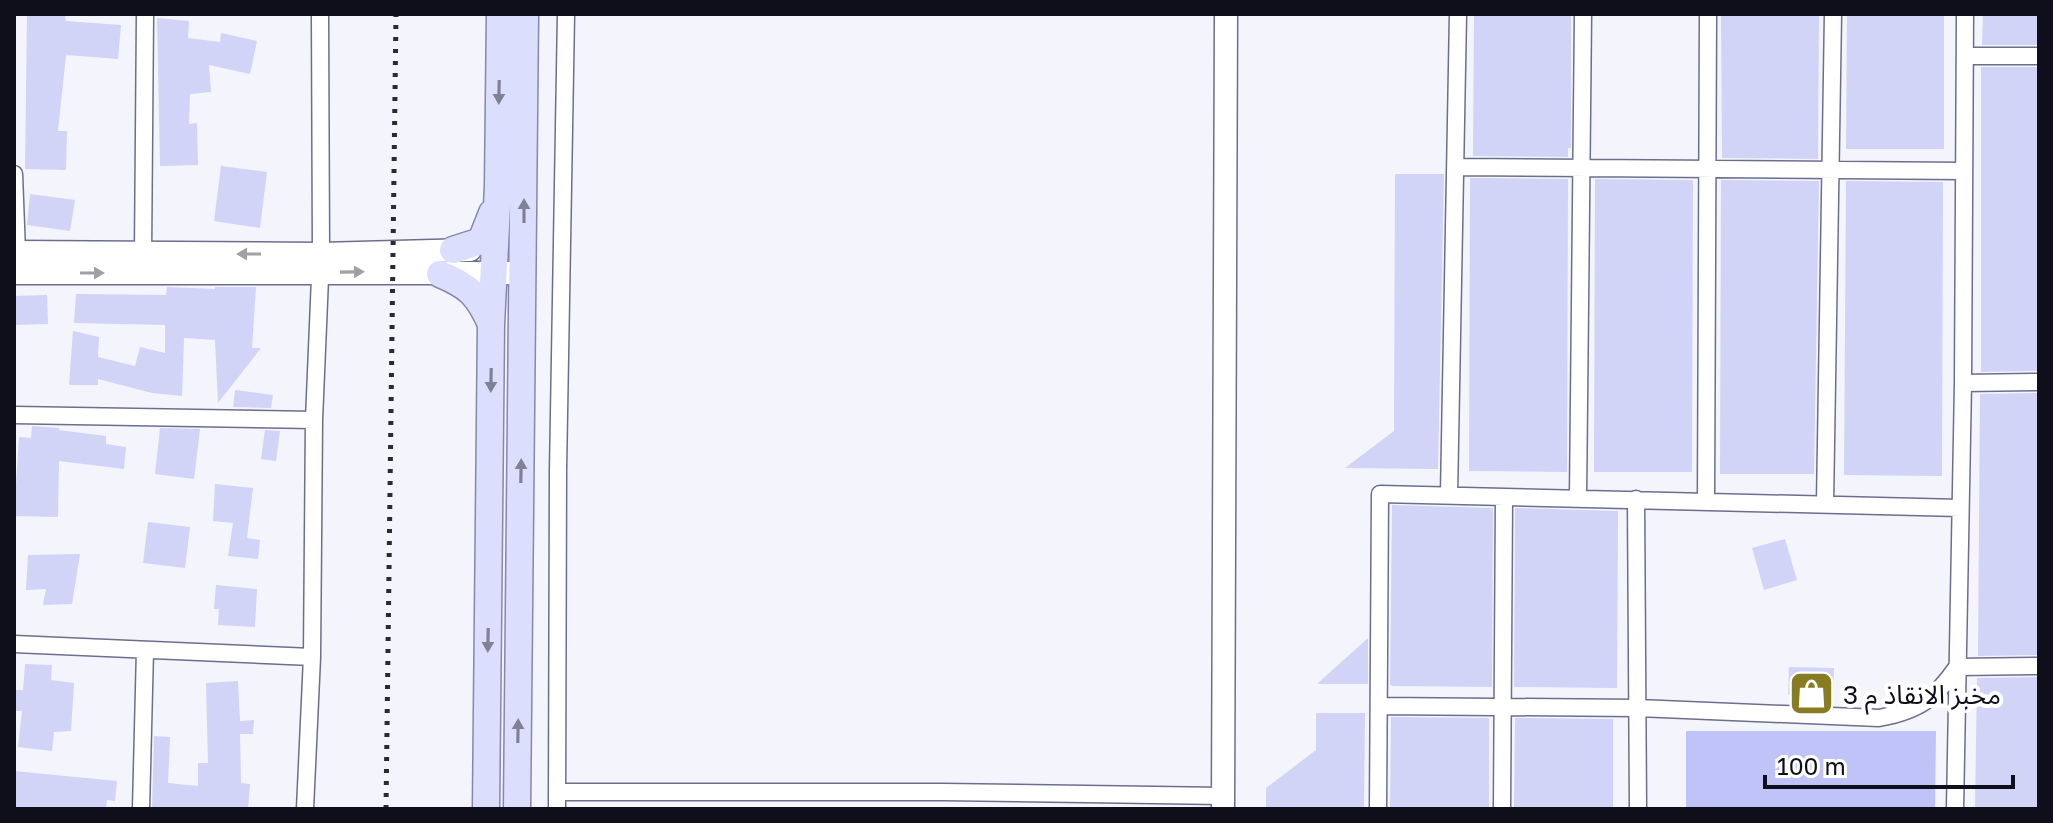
<svg xmlns="http://www.w3.org/2000/svg" width="2053" height="823" font-family="'Golos Text','Noto Sans Arabic',sans-serif">
  <style>
    .green { fill: #c0c3f8 }
    .building { fill: #d1d3f7 }
    .lines { fill: none; stroke-linecap: round; stroke-linejoin: round }
    .street-casing { stroke: #6c6e8e; stroke-width: 19 }
    .secondary-casing { stroke: #6c6e8e; stroke-width: 25 }
    .primary-casing { stroke: #8587ad; stroke-width: 29 }
    .street { stroke: #fff; stroke-width: 16 }
    .secondary { stroke: #fff; stroke-width: 22 }
    .primary { stroke: #dcdefd; stroke-width: 26 }
    .rail { stroke: #2a2a36; stroke-width: 5; stroke-dasharray: 4 8; stroke-linecap: butt }
    .oneway { fill: #808197 }
    .oneway2 { fill: #9f9fa4 }
    .labels { text-anchor: middle; dominant-baseline: central; stroke-width: 8; stroke-linejoin: round; paint-order: stroke }
    .poi-label { font-size: 26px; fill: #0f0f1b; stroke: #fff; text-anchor: start }
  </style>
  <rect width="100%" height="100%" fill="#f4f4fc"/>
  <path class="green" d="M 1686,731 L 1936,731 L 1935,809 L 1686,809 Z"/>
  <path class="building" d="M 27,14 L 65,14 L 66,21 L 121,25 L 118,59 L 66,55 L 58,131 L 67,131 L 66,170 L 25,169 Z
    M 1474,14 L 1571,14 L 1571,148 L 1568,148 L 1568,157 L 1473,156 Z
    M 1721,14 L 1819,14 L 1818,159 L 1722,158 Z
    M 1847,14 L 1944,14 L 1944,149 L 1846,149 Z
    M 1983,14 L 2039,14 L 2039,45 L 1982,45 Z
    M 157,18 L 189,21 L 188,38 L 220,42 L 221,33 L 257,41 L 250,74 L 209,65 L 211,92 L 190,94 L 189,124 L 197,123 L 198,165 L 160,166 Z
    M 1981,67 L 2039,67 L 2039,371 L 1981,372 Z
    M 221,166 L 267,172 L 260,228 L 214,221 Z
    M 1395,174 L 1444,174 L 1438,469 L 1345,468 L 1394,431 Z
    M 1470,178 L 1568,179 L 1567,472 L 1469,471 Z
    M 1595,179 L 1693,180 L 1692,472 L 1594,472 Z
    M 1721,180 L 1819,181 L 1814,474 L 1720,474 Z
    M 1846,181 L 1943,182 L 1942,476 L 1844,475 Z
    M 30,194 L 75,200 L 70,231 L 27,225 Z
    M 167,287 L 215,289 L 215,287 L 256,287 L 252,348 L 261,348 L 218,403 L 215,340 L 184,338 L 182,396 L 152,393 L 98,379 L 98,385 L 69,385 L 73,331 L 99,337 L 98,357 L 135,366 L 140,347 L 165,353 L 165,325 L 74,323 L 76,294 L 166,295 Z
    M 47,295 L 48,324 L 14,325 L 14,296 Z
    M 235,390 L 273,395 L 271,408 L 233,407 Z
    M 2039,393 L 2039,655 L 1978,656 L 1980,394 Z
    M 32,426 L 59,428 L 59,430 L 106,436 L 106,444 L 126,447 L 124,469 L 59,461 L 58,517 L 14,516 L 19,437 L 31,438 Z
    M 160,428 L 200,429 L 194,479 L 155,474 Z
    M 265,430 L 280,431 L 276,461 L 261,459 Z
    M 215,484 L 253,488 L 247,538 L 260,540 L 258,559 L 228,556 L 233,523 L 213,521 Z
    M 1392,505 L 1493,508 L 1492,687 L 1392,686 L 1390,684 Z
    M 1515,508 L 1618,511 L 1617,688 L 1514,687 Z
    M 148,522 L 190,527 L 185,568 L 143,563 Z
    M 1785,539 L 1797,580 L 1764,590 L 1752,548 Z
    M 80,554 L 72,604 L 43,605 L 46,589 L 26,590 L 28,555 Z
    M 216,585 L 257,589 L 255,627 L 218,625 L 219,609 L 214,609 Z
    M 1368,638 L 1368,684 L 1317,684 Z
    M 25,664 L 52,665 L 51,680 L 74,683 L 71,731 L 54,732 L 52,751 L 18,747 L 22,711 L 14,711 L 14,690 L 23,690 Z
    M 1789,667 L 1834,668 L 1833,696 L 1788,695 Z
    M 2039,677 L 2039,809 L 1975,809 L 1977,678 Z
    M 238,681 L 240,721 L 254,720 L 253,734 L 240,734 L 241,783 L 250,784 L 248,809 L 152,809 L 154,736 L 170,737 L 168,783 L 198,786 L 198,763 L 208,763 L 206,683 Z
    M 1316,713 L 1365,713 L 1364,809 L 1266,809 L 1266,788 L 1316,750 Z
    M 1391,717 L 1489,718 L 1489,809 L 1390,809 Z
    M 1515,718 L 1613,719 L 1613,809 L 1514,809 Z
    M 14,771 L 117,781 L 115,801 L 107,800 L 106,809 L 14,809 Z"/>
  <g class="lines">
    <defs>
      <path id="street" d="M 1965,56 L 2039,56
        M 1456,167 L 1964,171
        M 14,174 L 17,252
        M 143,254 L 145,14
        M 1963,383 L 2039,382
        M 14,415 L 314,420
        M 1449,495 L 1458,14
        M 1578,498 L 1583,14
        M 1636,499 L 1638,809
        M 1706,502 L 1708,14
        M 1825,504 L 1833,14
        M 14,644 L 312,657
        M 1379,706 L 1638,708 L 1879,718 C 1918,711 1935,699 1957,667 L 2039,666
        M 557,792 L 942,792 L 1223,796
        M 141,809 L 145,650
        M 305,809 L 312,657 L 314,420 L 321,254 L 320,14
        M 557,809 L 558,471 L 566,14
        M 1378,809 L 1380,494 L 1960,508
        M 1502,809 L 1504,497
        M 1955,809 L 1963,383 L 1965,14"/>
      <path id="secondary" d="M 14,252 L 321,254 L 470,250
        M 14,273 L 509,273
        M 1223,809 L 1226,14"/>
      <path id="primary" d="M 453,250 L 481,241 L 492,213
        M 440,274 C 469,286 478,295 491,324
        M 486,809 L 491,324 L 498,186 L 500,14
        M 517,809 L 525,14"/>
    </defs>
    <use href="#street" class="street-casing"/>
    <use href="#secondary" class="secondary-casing"/>
    <use href="#primary" class="primary-casing"/>
    <use href="#street" class="street"/>
    <use href="#secondary" class="secondary"/>
    <use href="#primary" class="primary"/>
    <path class="rail" d="M 386,809 L 396,14"/>
  </g>
  <defs><path id="oneway-solid" d="M-6-.8H1V-3.2L6.5 0L1 3.2V.8H-6Z" transform="scale(2)"/></defs>
  <g class="oneway">
    <use href="#oneway-solid" transform="translate(499 92) rotate(91)"/>
    <use href="#oneway-solid" transform="translate(524 211) rotate(-90)"/>
    <use href="#oneway-solid" transform="translate(491 380) rotate(91)"/>
    <use href="#oneway-solid" transform="translate(521 471) rotate(-89)"/>
    <use href="#oneway-solid" transform="translate(488 640) rotate(91)"/>
    <use href="#oneway-solid" transform="translate(518 731) rotate(-89)"/>
  </g>
  <g class="oneway2">
    <use href="#oneway-solid" transform="translate(249 254) rotate(-180)"/>
    <use href="#oneway-solid" transform="translate(352 272) rotate(-1)"/>
    <use href="#oneway-solid" transform="translate(92 273)"/>
  </g>
  <defs>
    <symbol id="shop-square" viewBox="-11 -11 22 22"><rect x="-9" y="-9" width="18" height="18" rx="4" fill="#877c22" stroke="#fff"/><path d="M-5-2.5h2.3a2.7 3.5 0 0 1 5.4 0H5L5.5 6h-11ZM-1.5-2.5h3a1.5 2.3 0 0 0-3 0Z" fill="#fff"/></symbol>
  </defs>
  <g fill-rule="evenodd">
    <use href="#shop-square" x="1786" y="668" width="51" height="51"/>
  </g>
  <g class="labels">
    <g class="poi-label">
      <text x="1843" y="694">مخبز الانقاذ م 3</text>
    </g>
  </g>
  <rect width="2053" height="823" fill="none" stroke="#0f0f1b" stroke-width="32"/>
  <path d="M1765 775v12h248v-12" fill="none" stroke="#0f0f1b" stroke-width="4"/>
  <text x="1777" y="775" font-size="24" fill="#0f0f1b" stroke="#ffffff" stroke-width="6" paint-order="stroke">100 m</text>
</svg>
